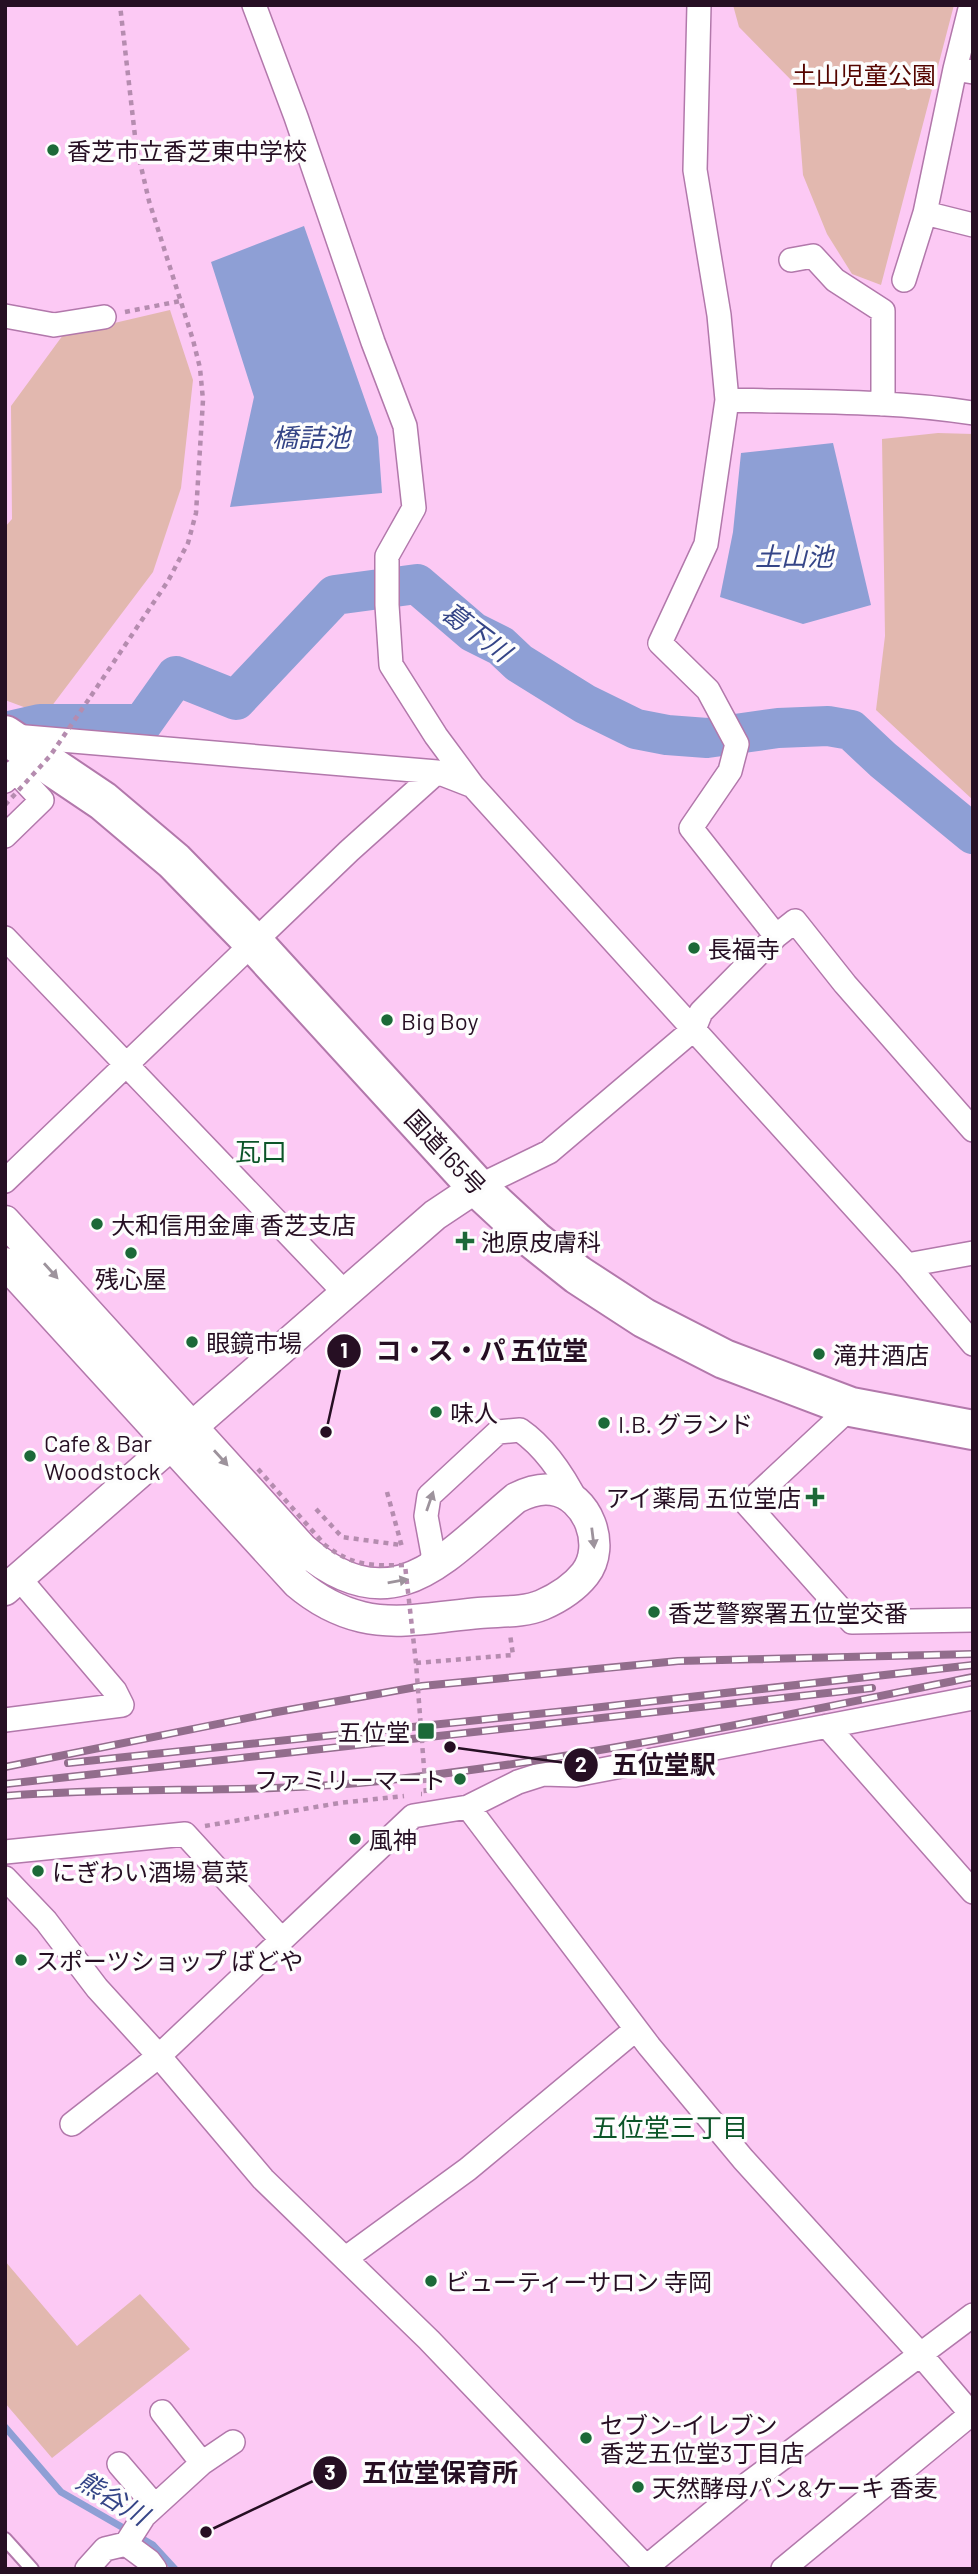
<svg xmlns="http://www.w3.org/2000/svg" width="978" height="2574" font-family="Barlow,'Noto Sans JP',sans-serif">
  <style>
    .green { fill: #e2b8af }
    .water { fill: #8e9fd5 }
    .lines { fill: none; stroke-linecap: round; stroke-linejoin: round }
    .stream { stroke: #8e9fd5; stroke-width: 7 }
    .river { stroke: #8e9fd5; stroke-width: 40 }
    .service-casing { stroke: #b278ab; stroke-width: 16 }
    .minor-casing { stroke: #b278ab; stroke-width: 26 }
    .tertiary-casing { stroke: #b278ab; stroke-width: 33 }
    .trunk-casing { stroke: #b278ab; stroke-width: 42 }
    .path { stroke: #b58caf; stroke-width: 4.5; stroke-dasharray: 5 5; stroke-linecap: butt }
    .service { stroke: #fff; stroke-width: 12 }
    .minor { stroke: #fff; stroke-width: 23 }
    .tertiary { stroke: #fff; stroke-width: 30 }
    .trunk { stroke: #fff; stroke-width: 38 }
    .rail-casing { stroke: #926d8c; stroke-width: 8 }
    .rail { stroke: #fdfdfd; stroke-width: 5; stroke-dasharray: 16; stroke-linecap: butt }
    .path-bridge { stroke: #b58caf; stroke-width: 4.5; stroke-dasharray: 5 5; stroke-linecap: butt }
    .oneway { fill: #9d939c }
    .poi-dot { fill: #1c6938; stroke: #fdfdfd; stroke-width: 2.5 }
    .labels { text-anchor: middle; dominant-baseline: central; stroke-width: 7; stroke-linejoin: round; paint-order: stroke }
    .park-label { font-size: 24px; fill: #550500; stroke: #fdfdfd }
    .poi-label { font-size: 24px; fill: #260f23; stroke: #fdfdfd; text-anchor: start }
    .street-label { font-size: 24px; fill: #260f23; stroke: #fdfdfd }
    .water-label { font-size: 26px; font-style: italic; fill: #354587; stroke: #fdfdfd }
    .neighbourhood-label { font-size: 26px; fill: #0c5529; stroke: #fdfdfd }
    .leader { fill: none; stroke: #260f23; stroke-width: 2.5 }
    .callout-dot { fill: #260f23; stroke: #fdfdfd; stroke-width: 2.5 }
    .mark-label { font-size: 21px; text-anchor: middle; font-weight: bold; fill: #fff }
    .callout-label { font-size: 26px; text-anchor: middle; font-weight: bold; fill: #260f23; stroke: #fdfdfd; stroke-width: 7; stroke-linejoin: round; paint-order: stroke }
  </style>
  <rect width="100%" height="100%" fill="#fcc9f4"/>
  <path class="green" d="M 733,5 L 954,5 L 881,285 L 852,274 L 827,234 L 803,175 L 796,85 L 739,27 Z
    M 170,310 L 193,380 L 181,488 L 153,572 L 45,715 L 5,700 L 5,527 L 12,519 L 11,406 L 63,335 Z
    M 938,433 L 973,434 L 973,800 L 876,710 L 885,636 L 882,439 Z
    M 5,2261 L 77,2346 L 140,2294 L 190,2349 L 52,2458 L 5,2403 Z"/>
  <path class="water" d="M 304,226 L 378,437 L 382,493 L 230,507 L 254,397 L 211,262 Z
    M 833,443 L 871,605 L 803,624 L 720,597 L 733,532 L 741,453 Z"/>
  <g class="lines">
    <path class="stream" d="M 5,2427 L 61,2492 L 153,2545 L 175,2569"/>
    <path class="river" d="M 5,732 L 40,724 L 142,724 L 176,676 L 236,700 L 335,595 L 417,584 L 473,632 L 501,646 L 519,663 L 585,704 L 636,729 L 667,735 L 707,738 L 778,728 L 828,726 L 851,730 L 883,760 L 973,834"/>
    <defs>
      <path id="service" d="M 5,2539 L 32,2569"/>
      <path id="minor" d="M 254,5 L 296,117 L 373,342 L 405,426 L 414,508 L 387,556 L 387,605 L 391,665 L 436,736 L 473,786
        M 971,5 L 955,69 L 973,72
        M 925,213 L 973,225
        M 791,260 L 813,256 L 835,280 L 883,311 L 883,404
        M 904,280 L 925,213 L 955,69
        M 5,316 L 54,325 L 104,317
        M 727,400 C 809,402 892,400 973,413
        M 14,736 L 437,772 L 473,786 L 907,1265 L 973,1344
        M 5,781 L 15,771 L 42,800 L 5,836
        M 776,936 L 795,921 L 845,984 L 973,1130
        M 5,938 L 345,1293
        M 5,1181 L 349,851 L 437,772
        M 477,1187 L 549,1152 L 694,1029 L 701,1012 L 776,936 L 691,828 L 730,771 L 737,744 L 708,690 L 660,643 L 706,544 L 727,400 L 719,315 L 695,170 L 699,5
        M 907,1265 L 973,1253
        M 851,1407 L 747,1504 L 852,1622 L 973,1620
        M 431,1568 L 433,1554 L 426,1516 L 429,1496 L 498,1432 L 520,1430 C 546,1448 564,1476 578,1504
        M 5,1720 L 122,1705 L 115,1691 L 19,1578
        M 827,1726 L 973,1892
        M 468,1807 L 518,1782 L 543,1774 L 575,1775 L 973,1698
        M 5,1852 L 185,1834 L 282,1940
        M 5,1878 L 46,1921 L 97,1988 L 159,2056 L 263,2179 L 429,2340 L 648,2569
        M 72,2124 L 159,2056 L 413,1816 L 468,1807 L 649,2046 L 743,2159 L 921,2355 L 973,2416
        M 346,2258 L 468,2169 L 635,2030
        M 162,2412 L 202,2463
        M 119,2464 L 155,2506
        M 126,2544 L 149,2561 L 155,2569
        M 87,2569 L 105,2549 L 126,2544 L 144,2516 L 202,2463 L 233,2442
        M 644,2569 L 741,2489 L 973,2315
        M 783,2569 L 971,2414"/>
      <path id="tertiary" d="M 5,1221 L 303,1549 C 394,1626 444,1558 516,1498 C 526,1493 540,1488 552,1490 C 588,1495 607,1546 585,1574 C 574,1588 558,1598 542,1605 C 523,1613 499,1611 479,1613 C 442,1616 399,1626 362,1617 C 337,1611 317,1600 297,1583 L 5,1263
        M 5,1590 L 435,1215 L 477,1187"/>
      <path id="trunk" d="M 5,735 L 103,801 L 174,861 L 254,943 L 477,1187 L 534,1240 L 578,1275 L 644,1318 L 724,1359 L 851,1407 L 973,1430"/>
    </defs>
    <use href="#service" class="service-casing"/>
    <use href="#minor" class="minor-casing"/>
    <use href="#tertiary" class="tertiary-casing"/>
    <use href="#trunk" class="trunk-casing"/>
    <path class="path" d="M 125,312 L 180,301
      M 91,696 L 168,581 L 188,543 L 196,513 L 203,400 L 200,368 L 193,340 L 149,201 L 136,145 L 120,5
      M 387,1492 L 402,1547
      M 316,1509 L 342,1537 L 401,1545
      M 416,1663 L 513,1655 L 510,1634
      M 205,1826 L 339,1803 L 404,1796"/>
    <use href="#service" class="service"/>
    <use href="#minor" class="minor"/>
    <use href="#tertiary" class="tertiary"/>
    <use href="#trunk" class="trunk"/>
    <defs>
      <path id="rail" d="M 68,1763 L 575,1710 L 973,1665
        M 5,1767 L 277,1712 L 422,1686 L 678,1661 L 973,1654
        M 5,1784 L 872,1688
        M 5,1796 C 130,1786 256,1794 380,1781 C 580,1760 776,1717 973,1677"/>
    </defs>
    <use href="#rail" class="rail-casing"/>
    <use href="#rail" class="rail"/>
    <path class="path-bridge" d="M 5,805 L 50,756 L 91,696
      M 258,1469 L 325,1545 C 352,1566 372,1566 405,1565 L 416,1663 L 426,1794 L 421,1794"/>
  </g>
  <defs><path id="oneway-solid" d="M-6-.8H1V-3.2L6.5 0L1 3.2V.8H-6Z" transform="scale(1.75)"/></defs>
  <g class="oneway">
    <use href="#oneway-solid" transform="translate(51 1271) rotate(48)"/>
    <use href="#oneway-solid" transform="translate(221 1458) rotate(48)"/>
    <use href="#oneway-solid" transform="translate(430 1501) rotate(-71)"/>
    <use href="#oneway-solid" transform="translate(593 1538) rotate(83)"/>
    <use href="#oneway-solid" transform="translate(398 1581) rotate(-10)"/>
  </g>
  <g class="poi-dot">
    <circle cx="53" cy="150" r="7"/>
    <circle cx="694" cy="948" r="7"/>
    <circle cx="387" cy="1020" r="7"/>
    <circle cx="97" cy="1224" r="7"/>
    <path d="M461.5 1230.5h7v7h7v7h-7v7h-7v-7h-7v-7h7z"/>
    <circle cx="131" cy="1253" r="7"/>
    <circle cx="192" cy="1342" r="7"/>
    <circle cx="819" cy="1354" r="7"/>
    <circle cx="436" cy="1412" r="7"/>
    <circle cx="604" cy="1423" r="7"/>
    <circle cx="30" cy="1456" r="7"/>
    <path d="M811.5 1486.5h7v7h7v7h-7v7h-7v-7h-7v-7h7z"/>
    <circle cx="654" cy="1612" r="7"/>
    <rect x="417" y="1722" width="18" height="18" rx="3.5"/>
    <circle cx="460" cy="1779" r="7"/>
    <circle cx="355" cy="1839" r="7"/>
    <circle cx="38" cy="1871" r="7"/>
    <circle cx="21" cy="1960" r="7"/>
    <circle cx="431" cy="2281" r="7"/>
    <circle cx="586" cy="2438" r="7"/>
    <circle cx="638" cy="2487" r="7"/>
  </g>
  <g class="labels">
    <g class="park-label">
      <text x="864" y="74">土山児童公園</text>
    </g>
    <g class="poi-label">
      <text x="67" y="150">香芝市立香芝東中学校</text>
      <text x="708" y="948">長福寺</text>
      <text x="401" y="1020">Big Boy</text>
      <text x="111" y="1224">大和信用金庫 香芝支店</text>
      <text x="481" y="1241">池原皮膚科</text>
      <text x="131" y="1278" text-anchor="middle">残心屋</text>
      <text x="206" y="1342">眼鏡市場</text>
      <text x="833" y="1354">滝井酒店</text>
      <text x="450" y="1412">味人</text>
      <text x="618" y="1423">I.B. グランド</text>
      <text x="44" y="1442">Cafe &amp; Bar<tspan x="44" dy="28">Woodstock</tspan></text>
      <text x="801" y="1497" text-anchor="end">アイ薬局 五位堂店</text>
      <text x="668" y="1612">香芝警察署五位堂交番</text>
      <text x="410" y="1731" text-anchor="end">五位堂</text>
      <text x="446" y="1779" text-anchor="end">ファミリーマート</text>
      <text x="369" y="1839">風神</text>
      <text x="52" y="1871">にぎわい酒場 葛菜</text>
      <text x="35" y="1960">スポーツショップ ばどや</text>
      <text x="445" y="2281">ビューティーサロン 寺岡</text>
      <text x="600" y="2424">セブン-イレブン<tspan x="600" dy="28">香芝五位堂3丁目店</tspan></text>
      <text x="652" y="2487">天然酵母パン&amp;ケーキ 香麦</text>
    </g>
    <g class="street-label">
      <text transform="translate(446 1152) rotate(47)">国道165号</text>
    </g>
    <g class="water-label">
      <text x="311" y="436">橋詰池</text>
      <text x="794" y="555">土山池</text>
      <text transform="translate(477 631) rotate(37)">葛下川</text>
      <text transform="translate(113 2497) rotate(31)">熊谷川</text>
    </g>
    <g class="neighbourhood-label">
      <text x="261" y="1150">瓦口</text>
      <text x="670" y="2126">五位堂三丁目</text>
    </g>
  </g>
  <path class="leader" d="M326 1432L344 1351M450 1747L581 1765M206 2532L330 2473"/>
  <g class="callout-dot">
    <circle cx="326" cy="1432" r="7"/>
    <circle cx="450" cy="1747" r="7"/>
    <circle cx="206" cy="2532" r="7"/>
    <circle cx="344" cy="1351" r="18"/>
    <circle cx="581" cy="1765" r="18"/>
    <circle cx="330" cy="2473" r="18"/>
  </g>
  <g class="mark-label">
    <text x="344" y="1358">1</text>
    <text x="581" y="1772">2</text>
    <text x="330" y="2480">3</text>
  </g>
  <g class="callout-label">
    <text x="482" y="1360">コ・ス・パ 五位堂</text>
    <text x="664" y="1774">五位堂駅</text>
    <text x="440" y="2482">五位堂保育所</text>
  </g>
  <rect width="978" height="2574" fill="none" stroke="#260f23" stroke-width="14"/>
</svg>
